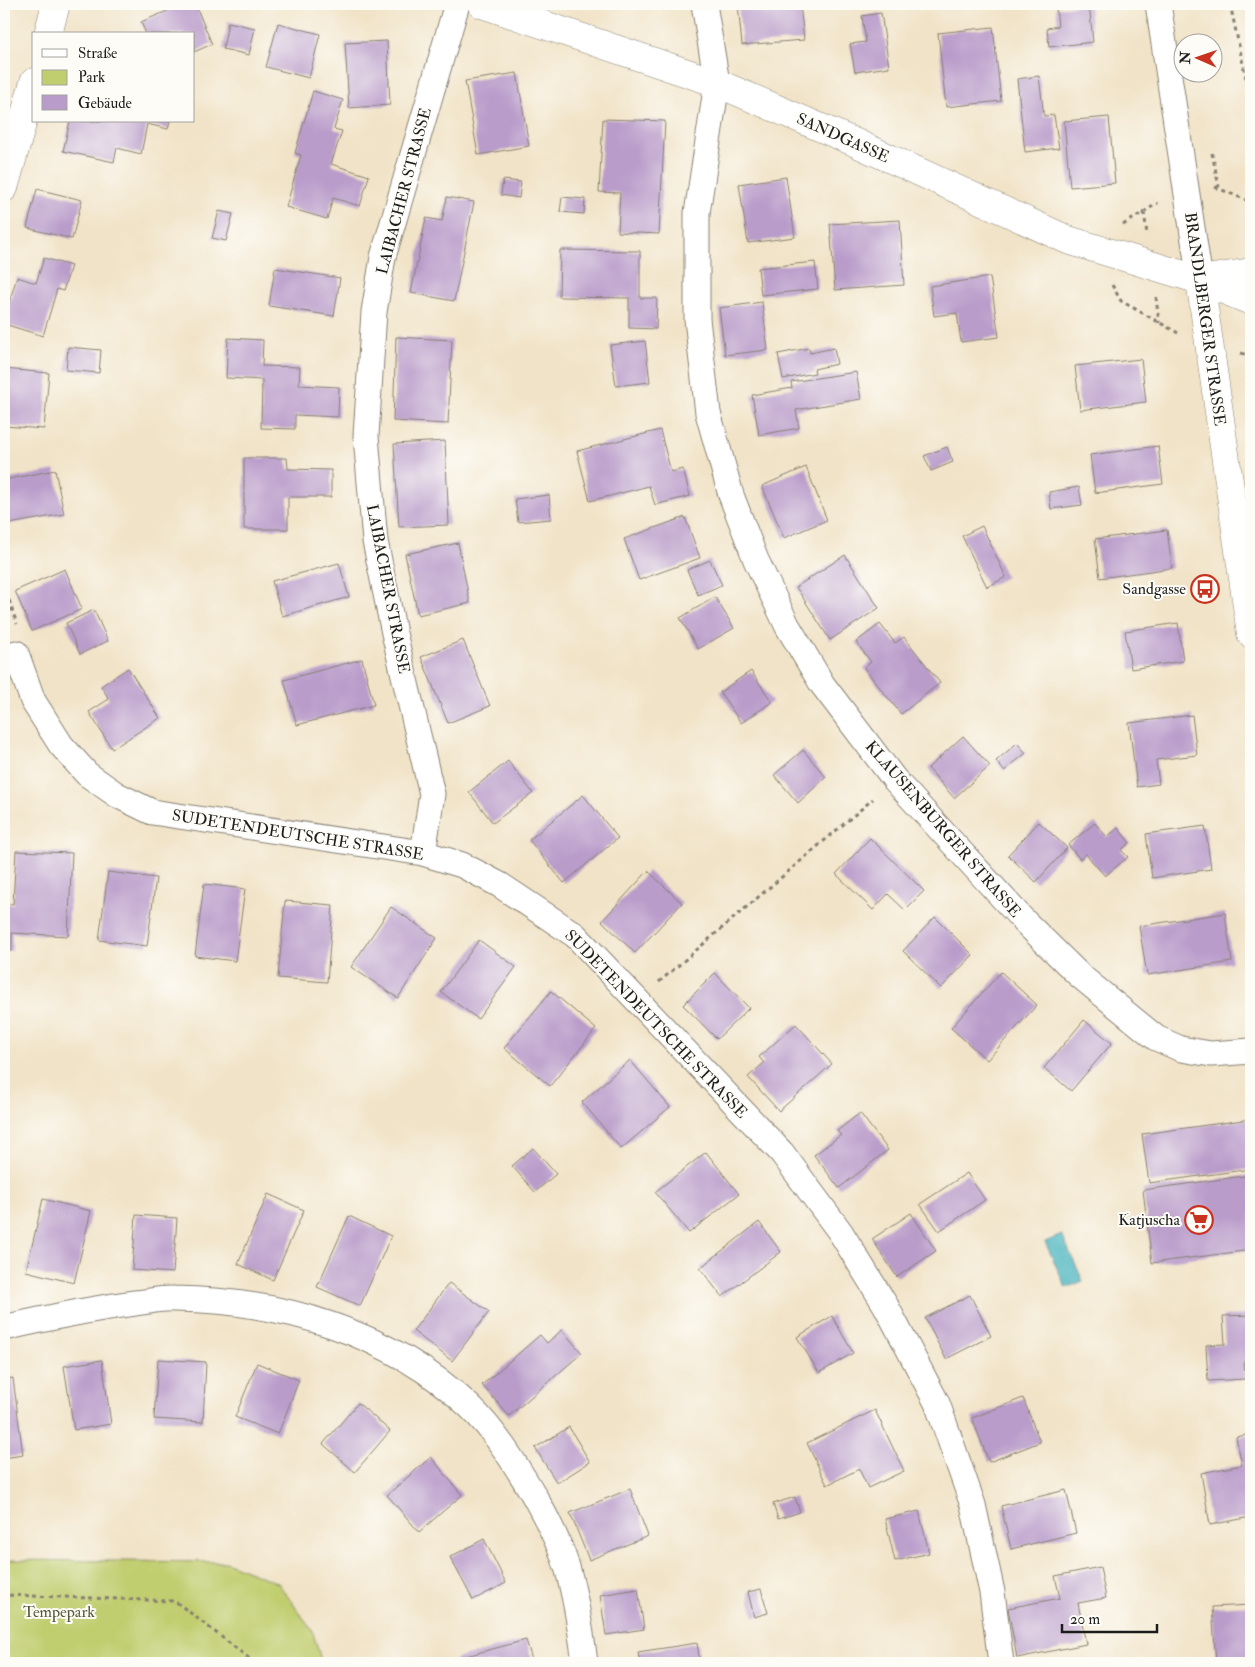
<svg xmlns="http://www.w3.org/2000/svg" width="1255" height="1667" font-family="'IM FELL Double Pica',serif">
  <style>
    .green { fill: #c1ce70; stroke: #6e7546 }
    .water { fill: #44b3be; stroke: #30686d }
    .building { fill: #b99cca }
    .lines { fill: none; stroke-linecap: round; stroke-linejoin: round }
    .minor-casing { stroke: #868072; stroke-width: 27 }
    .tertiary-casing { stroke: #868072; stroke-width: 29 }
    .path { stroke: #868072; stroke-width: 3; stroke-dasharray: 4 4; stroke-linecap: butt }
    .minor { stroke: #fff; stroke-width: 25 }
    .tertiary { stroke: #fff; stroke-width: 28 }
    .labels { text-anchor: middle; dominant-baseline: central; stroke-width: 4; stroke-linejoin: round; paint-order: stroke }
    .street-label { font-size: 16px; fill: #1c1c1c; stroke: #fdfcf7 }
    .poi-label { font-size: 16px; fill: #1c1c1c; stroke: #fdfcf7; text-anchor: end }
    .park-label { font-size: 16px; fill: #565a39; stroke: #fdfcf7 }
  </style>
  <rect width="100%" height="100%" fill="#fdfcf7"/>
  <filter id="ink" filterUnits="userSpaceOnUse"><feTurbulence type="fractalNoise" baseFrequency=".02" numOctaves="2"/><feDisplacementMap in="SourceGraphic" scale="10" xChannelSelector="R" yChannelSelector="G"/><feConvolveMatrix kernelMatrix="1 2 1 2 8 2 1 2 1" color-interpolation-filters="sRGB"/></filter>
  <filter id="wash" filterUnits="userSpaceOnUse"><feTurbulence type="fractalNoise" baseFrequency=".0096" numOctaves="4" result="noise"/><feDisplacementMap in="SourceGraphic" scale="20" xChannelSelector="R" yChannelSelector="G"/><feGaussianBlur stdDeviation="1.12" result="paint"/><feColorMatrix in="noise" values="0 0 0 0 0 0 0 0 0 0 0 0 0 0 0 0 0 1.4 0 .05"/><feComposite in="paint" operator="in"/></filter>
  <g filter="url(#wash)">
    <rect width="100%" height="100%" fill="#f1e3c7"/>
    <path class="green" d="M 4,1560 L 226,1562 L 278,1583 L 312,1630 L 322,1663 L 4,1663 Z"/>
    <path class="water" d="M 1062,1235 L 1083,1281 L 1066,1288 L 1045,1242 Z"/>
    <g id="blocks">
      <path class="building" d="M 184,4 L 195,4 L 212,44 L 194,52 L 194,34 L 146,34 L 141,22 Z
        M 738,4 L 800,4 L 804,40 L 742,45 Z
        M 1089,4 L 1093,42 L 1049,47 L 1047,28 L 1058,26 L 1056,8 Z
        M 881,13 L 889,67 L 855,72 L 850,44 L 866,42 L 862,16 Z
        M 228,22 L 255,28 L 249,55 L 223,49 Z
        M 278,23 L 320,34 L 309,78 L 266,67 Z
        M 993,27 L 1001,101 L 946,107 L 938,33 Z
        M 387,41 L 390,105 L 349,108 L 345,43 Z
        M 517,73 L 529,146 L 478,155 L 465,81 Z
        M 1039,76 L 1044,116 L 1054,115 L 1059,148 L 1025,152 L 1017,79 Z
        M 313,91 L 343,100 L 334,129 L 342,131 L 331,164 L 369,176 L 360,206 L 333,198 L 327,219 L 286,207 L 301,155 L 295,153 Z
        M 1109,117 L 1115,183 L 1070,187 L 1064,121 Z
        M 603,119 L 665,121 L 659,234 L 618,232 L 620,193 L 599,192 Z
        M 70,121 L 170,121 L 168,129 L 147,124 L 141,154 L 117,148 L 114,162 L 63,151 Z
        M 786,177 L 795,237 L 748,243 L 739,184 Z
        M 503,180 L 521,182 L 519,198 L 501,195 Z
        M 37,189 L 82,200 L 72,239 L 27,228 Z
        M 447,197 L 474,202 L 454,301 L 411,293 L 426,218 L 442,221 Z
        M 562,197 L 585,199 L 584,214 L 560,212 Z
        M 219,211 L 233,214 L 226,241 L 212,238 Z
        M 900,220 L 904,285 L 835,290 L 830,224 Z
        M 560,250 L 640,251 L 640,298 L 657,298 L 656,329 L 629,328 L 629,298 L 559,297 Z
        M 44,258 L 71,266 L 63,291 L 57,289 L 43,336 L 4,324 L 4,319 L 17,277 L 36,283 Z
        M 815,262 L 818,289 L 761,295 L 758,268 Z
        M 275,268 L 340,278 L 334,316 L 269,306 Z
        M 990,277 L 999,337 L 961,342 L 957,313 L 934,316 L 930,286 Z
        M 762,302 L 768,350 L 725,355 L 719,308 Z
        M 396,337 L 452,340 L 448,424 L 393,421 Z
        M 228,338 L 263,340 L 262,366 L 300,367 L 299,385 L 339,387 L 338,417 L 295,415 L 295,429 L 261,428 L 262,380 L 226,378 Z
        M 645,341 L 650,382 L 616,386 L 610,345 Z
        M 68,347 L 101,350 L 99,373 L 66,370 Z
        M 809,348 L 810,353 L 834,348 L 837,364 L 814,369 L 815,373 L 783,379 L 778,354 Z
        M 1141,359 L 1146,402 L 1080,410 L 1075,366 Z
        M 4,369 L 49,373 L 44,429 L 4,426 Z
        M 856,372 L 861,399 L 796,410 L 799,428 L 759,435 L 752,395 L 792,388 L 791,382 Z
        M 660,430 L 671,472 L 683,469 L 690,496 L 655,505 L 649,486 L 590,501 L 577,451 Z
        M 445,441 L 449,525 L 399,527 L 394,444 Z
        M 1158,446 L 1163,484 L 1095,493 L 1090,455 Z
        M 947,447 L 953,462 L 931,471 L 924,456 Z
        M 244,458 L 287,458 L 288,469 L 331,470 L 331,497 L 288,497 L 288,529 L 244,529 Z
        M 806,467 L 827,520 L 784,538 L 762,486 Z
        M 55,470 L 64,514 L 4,525 L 4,480 Z
        M 1079,487 L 1082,505 L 1051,509 L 1049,492 Z
        M 549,495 L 551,519 L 518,522 L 515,499 Z
        M 685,517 L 700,558 L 639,580 L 624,539 Z
        M 982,526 L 1006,577 L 987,587 L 962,536 Z
        M 1167,530 L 1172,568 L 1100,578 L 1095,539 Z
        M 458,543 L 470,603 L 418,615 L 405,554 Z
        M 845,555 L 879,608 L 830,640 L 796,587 Z
        M 710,560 L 722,585 L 698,595 L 687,570 Z
        M 339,563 L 349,597 L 282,616 L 272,581 Z
        M 65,569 L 82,609 L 32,631 L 15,591 Z
        M 715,597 L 734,628 L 698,649 L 680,618 Z
        M 94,610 L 108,641 L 80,654 L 66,623 Z
        M 1178,623 L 1183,661 L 1131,669 L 1125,631 Z
        M 880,624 L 895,643 L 904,637 L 940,683 L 901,714 L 864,668 L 871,662 L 856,642 Z
        M 463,640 L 490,706 L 448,723 L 421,657 Z
        M 362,659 L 374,705 L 297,725 L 284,680 Z
        M 128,668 L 160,718 L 112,749 L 89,712 L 109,699 L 101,686 Z
        M 751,671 L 772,702 L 741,723 L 720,692 Z
        M 1192,715 L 1197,755 L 1156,760 L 1159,784 L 1137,787 L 1129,723 Z
        M 963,736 L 990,766 L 954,798 L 928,768 Z
        M 1017,743 L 1026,753 L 1004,771 L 996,761 Z
        M 803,750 L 826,777 L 798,803 L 774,775 Z
        M 508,761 L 533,793 L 493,823 L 469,792 Z
        M 583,795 L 618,838 L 564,883 L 529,840 Z
        M 1039,822 L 1067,848 L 1036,882 L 1008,855 Z
        M 1095,823 L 1107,837 L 1118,828 L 1130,843 L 1121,850 L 1128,857 L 1105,876 L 1086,854 L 1080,859 L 1068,845 Z
        M 1205,826 L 1211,869 L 1152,878 L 1146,834 Z
        M 870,838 L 924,891 L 905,910 L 888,894 L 873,910 L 836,874 Z
        M 16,851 L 72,853 L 68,936 L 12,933 L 12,951 L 4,950 L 4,904 L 13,904 Z
        M 648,871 L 682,903 L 635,953 L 602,921 Z
        M 108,872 L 156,878 L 147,946 L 99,940 Z
        M 204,884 L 245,889 L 235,961 L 195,956 Z
        M 285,901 L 333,905 L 327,982 L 278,978 Z
        M 391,907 L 437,938 L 398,998 L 351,967 Z
        M 1225,913 L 1232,962 L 1147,975 L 1139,926 Z
        M 935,917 L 973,955 L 941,988 L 903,951 Z
        M 479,940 L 516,967 L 478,1019 L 441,992 Z
        M 1001,972 L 1037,1005 L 987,1060 L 951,1028 Z
        M 715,973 L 749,1008 L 717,1039 L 683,1005 Z
        M 551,991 L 596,1029 L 550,1086 L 504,1048 Z
        M 1084,1020 L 1112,1043 L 1071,1091 L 1044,1068 Z
        M 796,1024 L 832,1064 L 779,1111 L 748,1077 L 764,1063 L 759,1057 Z
        M 630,1060 L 670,1107 L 621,1149 L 582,1102 Z
        M 860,1113 L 888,1150 L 839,1188 L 814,1155 L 841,1135 L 837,1131 Z
        M 1251,1119 L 1251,1169 L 1149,1183 L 1142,1134 Z
        M 533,1148 L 556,1174 L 535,1192 L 512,1166 Z
        M 706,1152 L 739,1194 L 689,1233 L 655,1192 Z
        M 967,1173 L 985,1200 L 939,1231 L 920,1204 Z
        M 1251,1175 L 1251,1250 L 1152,1263 L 1143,1190 Z
        M 268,1194 L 304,1210 L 273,1280 L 238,1264 Z
        M 43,1199 L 91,1211 L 74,1283 L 26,1271 Z
        M 911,1213 L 936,1251 L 897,1277 L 872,1239 Z
        M 136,1215 L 177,1218 L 173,1273 L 132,1270 Z
        M 349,1216 L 391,1236 L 360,1306 L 317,1287 Z
        M 759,1222 L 781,1252 L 722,1297 L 700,1268 Z
        M 449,1283 L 489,1312 L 452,1361 L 413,1331 Z
        M 970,1295 L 991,1336 L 946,1359 L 925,1318 Z
        M 1251,1315 L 1251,1361 L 1244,1361 L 1245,1379 L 1208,1381 L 1206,1345 L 1225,1344 L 1223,1316 Z
        M 832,1316 L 853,1353 L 819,1373 L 797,1337 Z
        M 562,1330 L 582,1353 L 509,1416 L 482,1385 L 540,1335 L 547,1343 Z
        M 158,1359 L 206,1362 L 203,1422 L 154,1419 Z
        M 102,1360 L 111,1424 L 74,1430 L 64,1366 Z
        M 257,1363 L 299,1380 L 278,1434 L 235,1417 Z
        M 13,1378 L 23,1455 L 4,1458 L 4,1379 Z
        M 1023,1398 L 1040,1442 L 989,1462 L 972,1418 Z
        M 358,1403 L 390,1431 L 355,1472 L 323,1444 Z
        M 875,1410 L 904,1471 L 868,1488 L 859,1469 L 827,1485 L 807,1443 Z
        M 569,1427 L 590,1462 L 557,1483 L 535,1448 Z
        M 1251,1434 L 1251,1517 L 1210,1525 L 1201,1473 L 1242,1465 L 1236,1437 Z
        M 431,1457 L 462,1495 L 419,1532 L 387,1495 Z
        M 630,1489 L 648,1536 L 589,1560 L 570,1513 Z
        M 1066,1490 L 1076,1533 L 1011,1549 L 1001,1506 Z
        M 795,1497 L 800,1512 L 778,1519 L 773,1504 Z
        M 919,1511 L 929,1553 L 895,1561 L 885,1519 Z
        M 484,1539 L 506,1583 L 473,1600 L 450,1557 Z
        M 1100,1567 L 1106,1598 L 1078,1603 L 1086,1644 L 1017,1658 L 1008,1608 L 1060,1598 L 1055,1576 Z
        M 638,1589 L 644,1629 L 606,1635 L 600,1595 Z
        M 761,1589 L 768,1613 L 754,1617 L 748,1592 Z
        M 1251,1605 L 1251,1663 L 1216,1663 L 1212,1607 Z
        M 526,1640 L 533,1663 L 456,1663 L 455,1659 Z
        M 697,1643 L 700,1663 L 640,1663 L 638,1652 Z"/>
    </g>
  </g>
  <g filter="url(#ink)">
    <use href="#blocks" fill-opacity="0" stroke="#868072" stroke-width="1"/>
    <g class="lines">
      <defs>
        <path id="minor" d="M 704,4 L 717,83 L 697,213 L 697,319 L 708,413 L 731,495 L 756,560 L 787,625 L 822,684 L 895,780 L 1023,920 L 1079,975 L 1156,1038 L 1181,1049 L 1211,1054 L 1251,1051
          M 1158,4 L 1200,280
          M 16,653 L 33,701 L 61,745 L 87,774 L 117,795 L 152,812 L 423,853 L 462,865 L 500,885 L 575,935 L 782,1153 L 841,1233 L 886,1306 L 937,1403 L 973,1505 L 992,1592 L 1001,1663
          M 423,853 L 432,794 L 394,633 L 375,541 L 366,436 L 374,312 L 383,257 L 457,4
          M 4,1328 C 47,1318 91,1309 135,1303 C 148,1302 161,1298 174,1299 C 280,1300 391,1332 470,1407 C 495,1431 514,1462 532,1492 C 545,1515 559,1541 567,1567 C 576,1598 581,1631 585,1663"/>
        <path id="tertiary" d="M 482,4 L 717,83 L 854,142 L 1068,240 L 1200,280 L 1251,301
          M 48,34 L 56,4
          M 4,188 L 34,82
          M 1200,280 L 1251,634
          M 1200,280 L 1251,272"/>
      </defs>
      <use href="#minor" class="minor-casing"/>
      <use href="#tertiary" class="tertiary-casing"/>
      <path class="path" d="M 1230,4 L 1251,101
        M 1212,153 L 1219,187
        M 1215,187 L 1251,202
        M 1144,212 L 1147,234
        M 1123,225 L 1158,203
        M 1112,285 L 1121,301 L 1178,333
        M 1156,297 L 1159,323
        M 1241,353 L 1251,356
        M 4,585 L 17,624
        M 659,982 L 873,799
        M 4,1607 L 5,1595 L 175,1601 L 255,1663"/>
      <use href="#minor" class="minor"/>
      <use href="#tertiary" class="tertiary"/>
    </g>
  </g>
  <defs>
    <symbol id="bus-ring" viewBox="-11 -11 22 22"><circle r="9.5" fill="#fdfcf7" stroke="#c8321e" stroke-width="1.5"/><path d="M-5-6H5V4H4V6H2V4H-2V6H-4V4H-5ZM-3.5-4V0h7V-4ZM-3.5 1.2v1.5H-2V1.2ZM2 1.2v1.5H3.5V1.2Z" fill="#c8321e"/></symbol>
    <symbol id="supermarket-ring" viewBox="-11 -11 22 22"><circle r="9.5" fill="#fdfcf7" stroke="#c8321e" stroke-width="1.5"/><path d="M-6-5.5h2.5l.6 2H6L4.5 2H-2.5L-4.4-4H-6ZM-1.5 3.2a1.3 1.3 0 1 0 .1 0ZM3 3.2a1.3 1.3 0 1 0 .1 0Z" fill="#c8321e"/></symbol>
  </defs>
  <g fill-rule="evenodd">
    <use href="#bus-ring" x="1189" y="573" width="32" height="32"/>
    <use href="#supermarket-ring" x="1183" y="1204" width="32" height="32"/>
  </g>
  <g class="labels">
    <g class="street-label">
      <text transform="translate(843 138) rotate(24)">SANDGASSE</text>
      <text transform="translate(404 191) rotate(-75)">LAIBACHER STRASSE</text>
      <text transform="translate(1205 319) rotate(82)">BRANDLBERGER STRASSE</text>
      <text transform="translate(388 589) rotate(79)">LAIBACHER STRASSE</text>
      <text transform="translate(943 829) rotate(49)">KLAUSENBURGER STRASSE</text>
      <text transform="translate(298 835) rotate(9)">SUDETENDEUTSCHE STRASSE</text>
      <text transform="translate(656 1024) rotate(46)">SUDETENDEUTSCHE STRASSE</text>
    </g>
    <g class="poi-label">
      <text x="1186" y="589">Sandgasse</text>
      <text x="1180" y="1220">Katjuscha</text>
    </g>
    <g class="park-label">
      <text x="59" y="1612">Tempepark</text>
    </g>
  </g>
  <rect width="1255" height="1667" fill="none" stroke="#fdfcf7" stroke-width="20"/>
  <rect x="32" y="32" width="162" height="90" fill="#fdfcf7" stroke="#a3a29f"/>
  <rect x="42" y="49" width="25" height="8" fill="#ffffff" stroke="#a3a29f"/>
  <text x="78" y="58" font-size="15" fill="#1c1c1c">Straße</text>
  <rect x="42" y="70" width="25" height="15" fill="#c1ce70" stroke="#a3a29f"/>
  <text x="78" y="82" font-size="15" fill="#1c1c1c">Park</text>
  <rect x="42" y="95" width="25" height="15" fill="#b99cca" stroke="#a3a29f"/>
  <text x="78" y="108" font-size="15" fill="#1c1c1c">Gebäude</text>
  <g transform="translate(1198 58) rotate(272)"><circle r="24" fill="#fdfcf7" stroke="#a3a29f"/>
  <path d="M0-4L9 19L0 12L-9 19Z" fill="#c8321e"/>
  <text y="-8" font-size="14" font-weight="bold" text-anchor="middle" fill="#1c1c1c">N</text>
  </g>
  <path d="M1062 1624v8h95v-8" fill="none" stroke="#1c1c1c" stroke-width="2.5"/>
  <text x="1070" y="1624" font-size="15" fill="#1c1c1c" stroke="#fdfcf7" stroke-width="4" paint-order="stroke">20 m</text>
</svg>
